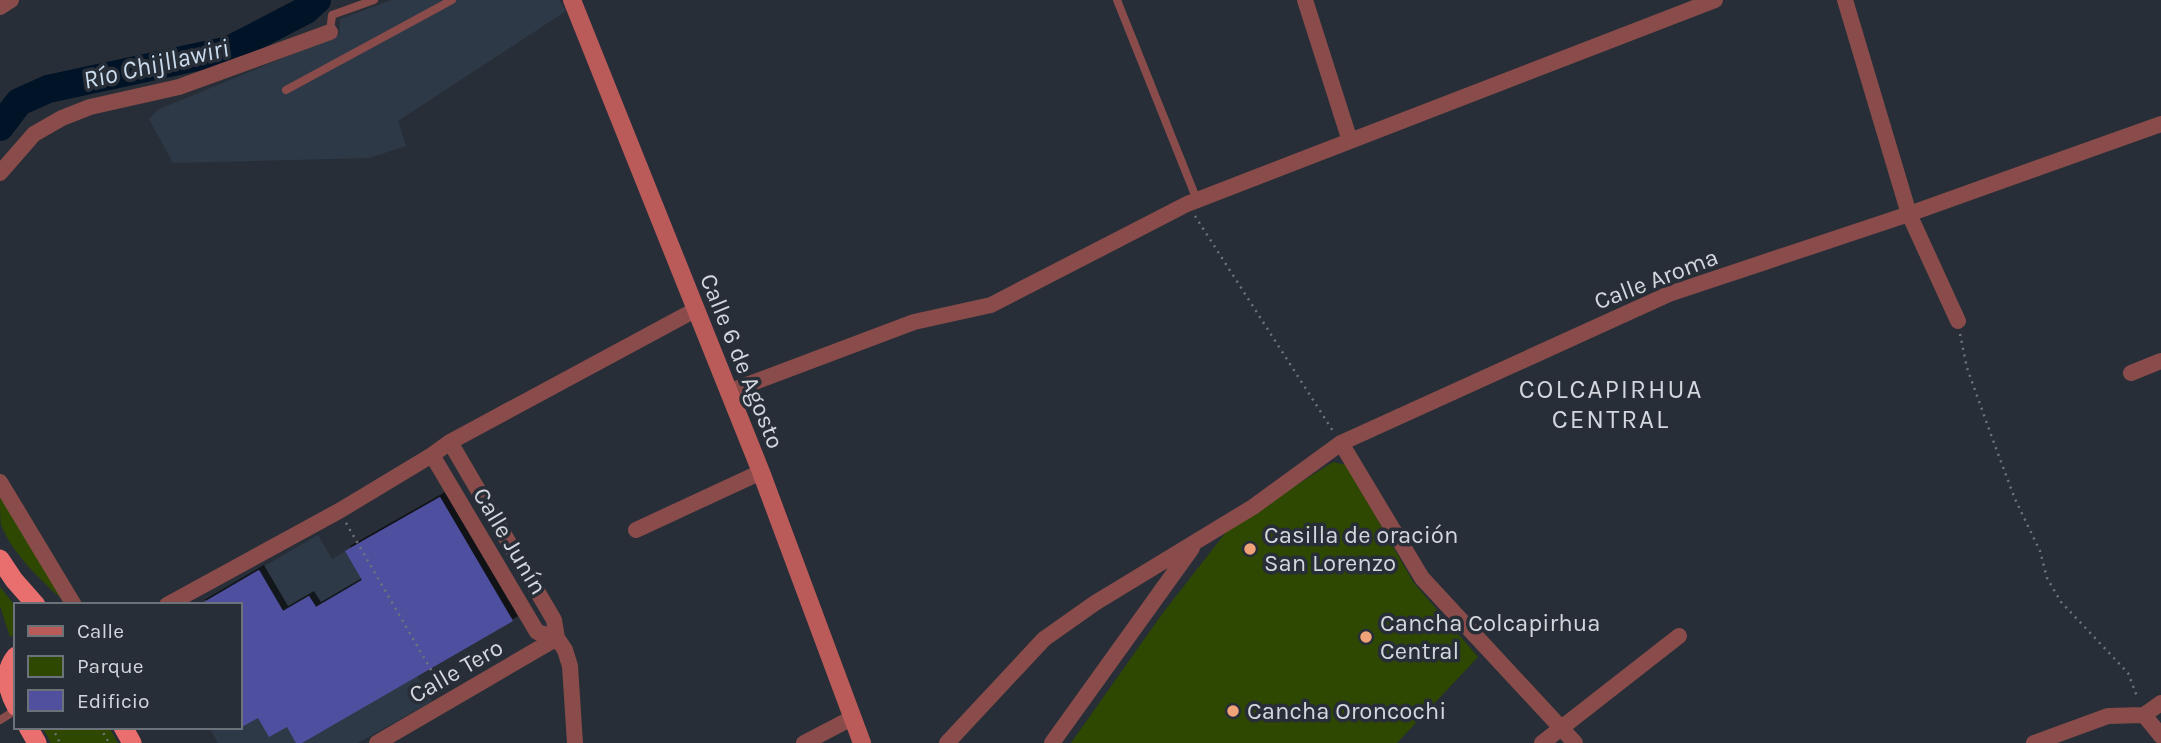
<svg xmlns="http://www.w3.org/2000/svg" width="2161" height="743" font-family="Karla,sans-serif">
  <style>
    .built { fill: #2e3947 }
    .green { fill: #2e4701 }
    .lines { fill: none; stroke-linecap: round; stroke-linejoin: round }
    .river { stroke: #011327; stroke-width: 28 }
    .building { fill: #50509f; filter: url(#shadow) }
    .path { stroke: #6e747c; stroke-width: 2.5; stroke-dasharray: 2 5; stroke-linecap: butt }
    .service { stroke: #894c4a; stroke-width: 8 }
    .minor { stroke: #894c4a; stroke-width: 16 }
    .secondary { stroke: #ba5a59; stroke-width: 18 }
    .trunk { stroke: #e96f6f; stroke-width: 19 }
    .poi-dot { fill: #f0a378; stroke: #272e37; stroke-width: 2.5 }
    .labels { text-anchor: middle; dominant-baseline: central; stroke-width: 7; stroke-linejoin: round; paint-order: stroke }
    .street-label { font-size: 24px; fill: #d3d7dd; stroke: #272e37 }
    .poi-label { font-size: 24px; fill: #d3d7dd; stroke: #272e37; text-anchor: start }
    .water-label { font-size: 26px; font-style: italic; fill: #cbdcee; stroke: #272e37 }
    .neighbourhood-label { font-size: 26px; letter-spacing: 2px; fill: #d3d7dd; stroke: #272e37 }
  </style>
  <defs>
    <filter id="shadow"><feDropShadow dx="5" dy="-5" stdDeviation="0" flood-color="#0009"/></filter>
  </defs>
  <rect width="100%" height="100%" fill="#272e37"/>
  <path class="built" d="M 392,0 L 559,0 L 566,11 L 398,121 L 406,146 L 369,158 L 173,163 L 149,119 L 157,110 L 339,35 L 340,19 Z
    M 440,497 L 513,621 L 417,676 L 432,701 L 358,743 L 218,743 L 209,727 L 240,727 L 240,605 L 197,605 L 318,535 L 332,559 Z"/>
  <path class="green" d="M 1333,462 L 1346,465 L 1414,583 L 1478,657 L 1397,743 L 1071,743 L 1162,614 L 1230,527 Z
    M 0,497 L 65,602 C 41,580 14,556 1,525 C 0,517 0,506 0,497 Z
    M 0,587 L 16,607 L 16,633 L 10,637 L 0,606 Z
    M 42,727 L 109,727 L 118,743 L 51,743 Z"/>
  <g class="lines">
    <path class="river" d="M 0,127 L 19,102 L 48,89 L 229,50 L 306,10 L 317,0"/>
  </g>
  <path class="building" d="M 440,497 L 513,621 L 302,743 L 296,743 L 287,727 L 269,737 L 258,718 L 240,728 L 240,605 L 199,605 L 259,570 L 283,611 L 309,596 L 316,607 L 362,580 L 345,551 Z"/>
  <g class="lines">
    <path class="path" d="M 1195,216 L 1333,431
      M 1960,334 L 1967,368 L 1994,443 L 2015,499 L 2040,551 L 2047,578 L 2061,602 L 2128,673 L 2138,699
      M 346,523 L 441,687
      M 52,727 L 60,743
      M 100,727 L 109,743"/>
    <path class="service" d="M 1117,0 L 1197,200
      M 330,32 L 332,15 L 374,0
      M 286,90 L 452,0
      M 0,720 L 16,710"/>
    <path class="minor" d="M 1305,0 L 1350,141
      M 1845,0 L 1909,214 L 1958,321
      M 0,7 L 11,0
      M 0,173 L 34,134 L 62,118 L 90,107 L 179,87 L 330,32
      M 2131,373 L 2161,361
      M 728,392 L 914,322 L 991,305 L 1187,204 L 1715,0
      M 450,442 L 554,620 L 557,638 L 565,650 L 570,666 L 575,743
      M 1341,443 L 1422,578 L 1575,743
      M 432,455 L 537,632 L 557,638
      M 0,482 L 74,605
      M 636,530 L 761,472
      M 167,605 L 339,511 L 432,455 L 450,442 L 695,310
      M 2144,715 L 2161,736
      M 377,743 L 557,638
      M 804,743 L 852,718
      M 947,743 L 1044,639 L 1095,603 L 1253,507 L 1341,443 L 1669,294 L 1909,214 L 2161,124
      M 1052,743 L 1192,548
      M 1542,743 L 1679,636
      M 2034,743 L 2108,716 L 2144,715 L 2161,703"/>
    <path class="secondary" d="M 572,0 L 761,472 L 862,743"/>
    <path class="trunk" d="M 0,559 L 14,580 L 36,605
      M 16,656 C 3,671 7,690 16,706
      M 28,727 L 37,743
      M 123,727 L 132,743"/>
  </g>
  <g class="poi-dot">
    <circle cx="1250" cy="549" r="7"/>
    <circle cx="1366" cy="637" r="7"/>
    <circle cx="1233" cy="711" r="7"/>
  </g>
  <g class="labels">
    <g class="street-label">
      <text transform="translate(1656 279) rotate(-21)">Calle Aroma</text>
      <text transform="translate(742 361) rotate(68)">Calle 6 de Agosto</text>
      <text transform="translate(510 541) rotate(59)">Calle Junín</text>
      <text transform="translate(456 671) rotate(-30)">Calle Tero</text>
    </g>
    <g class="poi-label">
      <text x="1264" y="535">Casilla de oración<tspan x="1264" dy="28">San Lorenzo</tspan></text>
      <text x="1380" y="623">Cancha Colcapirhua<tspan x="1380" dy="28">Central</tspan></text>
      <text x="1247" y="711">Cancha Oroncochi</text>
    </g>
    <g class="water-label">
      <text transform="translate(156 64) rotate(-13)">Río Chijllawiri</text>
    </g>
    <g class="neighbourhood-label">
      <text x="1611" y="389">COLCAPIRHUA<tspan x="1611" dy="30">CENTRAL</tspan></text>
    </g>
  </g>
  <rect x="14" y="603" width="228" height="126" fill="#272e37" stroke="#6c7279" stroke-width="2"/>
  <rect x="28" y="626" width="35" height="10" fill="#ba5a59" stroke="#6c7279" stroke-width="2"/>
  <text x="77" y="638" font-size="21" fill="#d3d7dd">Calle</text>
  <rect x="28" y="656" width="35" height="21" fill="#2e4701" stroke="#6c7279" stroke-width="2"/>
  <text x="77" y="673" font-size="21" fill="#d3d7dd">Parque</text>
  <rect x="28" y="690" width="35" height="21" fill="#50509f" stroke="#6c7279" stroke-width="2"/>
  <text x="77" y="708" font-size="21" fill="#d3d7dd">Edificio</text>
</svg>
